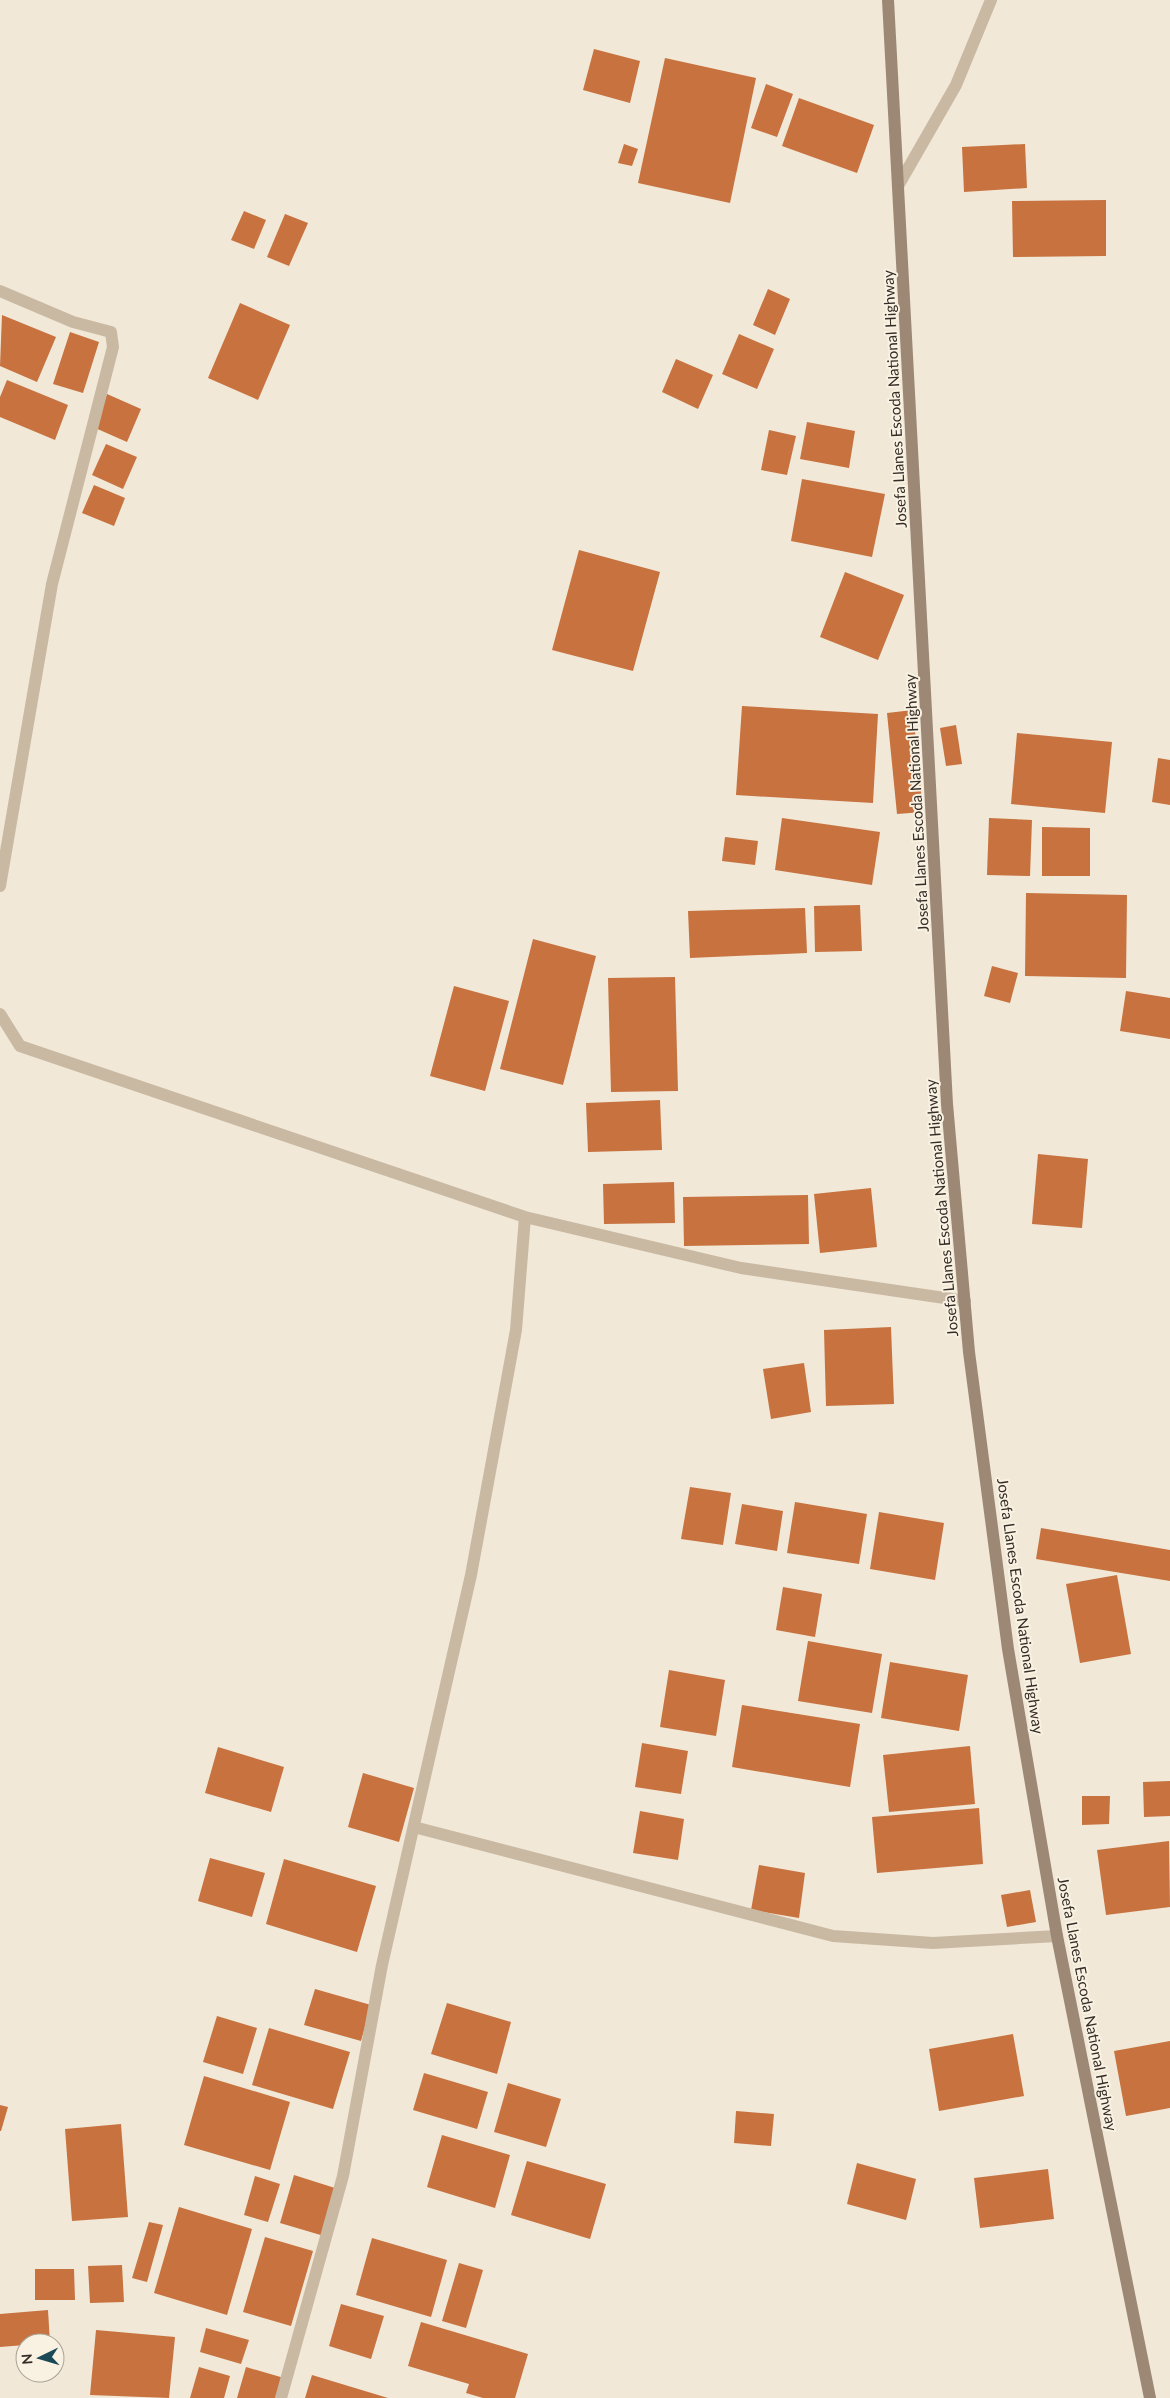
<svg xmlns="http://www.w3.org/2000/svg" width="1170" height="2398" font-family="Lato,sans-serif">
  <style>
    .building { fill: #c7723f }
    .lines { fill: none; stroke-linecap: round; stroke-linejoin: round }
    .street { stroke: #c9b9a3; stroke-width: 12 }
    .secondary { stroke: #9c8875; stroke-width: 12 }
    .labels { text-anchor: middle; dominant-baseline: central; stroke-width: 4; stroke-linejoin: round; paint-order: stroke }
    .street-label { font-size: 15px; fill: #342c25; stroke: #f9f2e3 }
  </style>
  <rect width="100%" height="100%" fill="#f1e8d7"/>
  <path class="building" d="M 594,49 L 640,61 L 630,103 L 583,90 Z
    M 665,58 L 756,78 L 730,203 L 638,183 Z
    M 766,84 L 793,94 L 777,137 L 751,128 Z
    M 799,98 L 874,125 L 857,173 L 782,146 Z
    M 624,144 L 638,149 L 632,166 L 618,163 Z
    M 1025,144 L 1027,188 L 964,192 L 962,147 Z
    M 1106,200 L 1106,256 L 1013,257 L 1012,201 Z
    M 244,211 L 266,220 L 254,249 L 231,240 Z
    M 285,214 L 308,223 L 289,266 L 267,257 Z
    M 768,289 L 790,299 L 775,335 L 753,325 Z
    M 240,303 L 290,325 L 258,400 L 208,378 Z
    M 2,315 L 56,337 L 37,382 L 0,366 Z
    M 70,332 L 99,342 L 83,393 L 53,384 Z
    M 739,334 L 774,349 L 757,389 L 722,374 Z
    M 676,359 L 713,375 L 698,409 L 662,392 Z
    M 7,380 L 68,405 L 55,440 L 0,417 L 0,397 Z
    M 107,394 L 141,409 L 127,442 L 93,427 Z
    M 807,422 L 855,431 L 849,468 L 800,459 Z
    M 769,430 L 796,436 L 787,475 L 761,470 Z
    M 106,444 L 137,457 L 123,489 L 92,475 Z
    M 802,479 L 885,494 L 872,557 L 791,541 Z
    M 94,485 L 125,498 L 114,526 L 82,513 Z
    M 579,550 L 660,572 L 633,671 L 552,650 Z
    M 845,572 L 904,595 L 878,660 L 820,637 Z
    M 742,706 L 878,714 L 873,803 L 736,795 Z
    M 913,710 L 923,812 L 897,814 L 887,713 Z
    M 956,725 L 962,764 L 946,766 L 940,728 Z
    M 1017,733 L 1112,742 L 1105,813 L 1011,804 Z
    M 1158,758 L 1170,760 L 1170,805 L 1152,802 Z
    M 782,818 L 880,832 L 872,885 L 775,870 Z
    M 989,818 L 1032,820 L 1030,876 L 987,875 Z
    M 1042,827 L 1090,828 L 1090,876 L 1042,876 Z
    M 725,837 L 758,841 L 755,865 L 722,861 Z
    M 1026,893 L 1127,895 L 1126,978 L 1025,976 Z
    M 860,905 L 862,951 L 815,952 L 814,906 Z
    M 805,908 L 807,953 L 690,958 L 688,911 Z
    M 533,939 L 596,956 L 563,1085 L 500,1069 Z
    M 992,966 L 1018,973 L 1010,1003 L 984,996 Z
    M 675,977 L 678,1091 L 611,1092 L 608,978 Z
    M 454,986 L 509,1001 L 485,1091 L 430,1076 Z
    M 1126,991 L 1170,998 L 1170,1039 L 1120,1031 Z
    M 660,1100 L 662,1150 L 588,1152 L 586,1103 Z
    M 1038,1154 L 1088,1159 L 1082,1228 L 1032,1224 Z
    M 674,1182 L 675,1223 L 604,1224 L 603,1184 Z
    M 871,1188 L 877,1247 L 820,1253 L 814,1194 Z
    M 808,1195 L 809,1244 L 684,1246 L 683,1197 Z
    M 891,1327 L 894,1404 L 826,1406 L 824,1330 Z
    M 804,1363 L 811,1412 L 771,1419 L 763,1369 Z
    M 690,1487 L 731,1493 L 723,1545 L 681,1539 Z
    M 795,1502 L 867,1514 L 859,1564 L 787,1553 Z
    M 742,1504 L 783,1511 L 777,1551 L 735,1544 Z
    M 879,1512 L 944,1523 L 935,1580 L 870,1569 Z
    M 1041,1528 L 1170,1550 L 1170,1581 L 1036,1559 Z
    M 1117,1575 L 1131,1654 L 1080,1663 L 1066,1584 Z
    M 783,1587 L 822,1594 L 815,1637 L 776,1630 Z
    M 808,1641 L 882,1654 L 872,1713 L 798,1701 Z
    M 890,1662 L 968,1675 L 959,1731 L 881,1718 Z
    M 669,1670 L 725,1680 L 716,1736 L 660,1727 Z
    M 742,1705 L 860,1724 L 850,1787 L 732,1767 Z
    M 642,1743 L 688,1751 L 681,1794 L 635,1787 Z
    M 970,1746 L 975,1804 L 889,1812 L 883,1755 Z
    M 218,1747 L 284,1767 L 271,1812 L 205,1793 Z
    M 363,1773 L 414,1788 L 399,1842 L 348,1827 Z
    M 1170,1781 L 1170,1816 L 1144,1817 L 1143,1782 Z
    M 1082,1796 L 1110,1796 L 1109,1824 L 1082,1825 Z
    M 979,1808 L 983,1864 L 877,1873 L 872,1817 Z
    M 640,1811 L 684,1819 L 678,1860 L 633,1853 Z
    M 1169,1841 L 1170,1907 L 1106,1915 L 1097,1850 Z
    M 210,1858 L 265,1873 L 252,1917 L 198,1901 Z
    M 284,1859 L 376,1886 L 357,1952 L 266,1924 Z
    M 759,1865 L 805,1873 L 799,1918 L 751,1910 Z
    M 1030,1890 L 1036,1922 L 1007,1927 L 1001,1895 Z
    M 315,1989 L 371,2005 L 361,2041 L 304,2025 Z
    M 447,2003 L 511,2022 L 497,2074 L 431,2054 Z
    M 217,2016 L 257,2028 L 243,2074 L 203,2062 Z
    M 269,2028 L 350,2052 L 333,2109 L 252,2085 Z
    M 1013,2034 L 1024,2096 L 939,2111 L 929,2049 Z
    M 1170,2041 L 1170,2108 L 1126,2116 L 1114,2051 Z
    M 424,2073 L 488,2092 L 477,2129 L 413,2110 Z
    M 204,2076 L 290,2102 L 270,2170 L 184,2145 Z
    M 508,2083 L 561,2099 L 546,2147 L 494,2132 Z
    M 0,2105 L 8,2107 L 1,2131 L 0,2131 Z
    M 736,2111 L 774,2114 L 771,2146 L 734,2143 Z
    M 121,2124 L 128,2217 L 72,2221 L 65,2129 Z
    M 442,2135 L 510,2155 L 495,2208 L 427,2187 Z
    M 527,2161 L 606,2184 L 590,2239 L 511,2215 Z
    M 857,2163 L 916,2179 L 906,2220 L 847,2204 Z
    M 1048,2169 L 1054,2219 L 980,2228 L 974,2178 Z
    M 294,2175 L 338,2189 L 324,2236 L 280,2223 Z
    M 255,2176 L 280,2184 L 268,2222 L 244,2215 Z
    M 179,2207 L 252,2229 L 227,2315 L 154,2293 Z
    M 149,2222 L 163,2225 L 147,2282 L 132,2278 Z
    M 265,2237 L 313,2251 L 291,2326 L 243,2312 Z
    M 372,2238 L 447,2260 L 431,2317 L 356,2295 Z
    M 459,2263 L 483,2270 L 466,2328 L 442,2321 Z
    M 122,2265 L 124,2302 L 90,2303 L 88,2266 Z
    M 35,2269 L 74,2269 L 75,2300 L 35,2300 Z
    M 341,2304 L 384,2316 L 371,2359 L 329,2346 Z
    M 48,2310 L 50,2343 L 25,2343 L 25,2345 L 0,2347 L 0,2314 Z
    M 421,2322 L 528,2354 L 515,2398 L 483,2398 L 466,2393 L 469,2384 L 408,2366 Z
    M 206,2328 L 249,2340 L 241,2364 L 200,2352 Z
    M 96,2330 L 175,2337 L 169,2398 L 90,2395 Z
    M 199,2367 L 230,2376 L 224,2398 L 190,2398 Z
    M 246,2367 L 284,2378 L 278,2398 L 237,2398 Z
    M 312,2375 L 388,2398 L 305,2398 Z"/>
  <g class="lines">
    <path class="street" d="M 898,186 L 956,85 L 991,0
      M 0,291 L 73,322 L 111,332 L 113,347 L 52,584 L 0,886
      M 0,1014 L 20,1046 L 525,1217 L 741,1268 L 965,1301
      M 414,1827 L 833,1936 L 933,1943 L 1057,1936
      M 281,2398 L 343,2176 L 382,1965 L 471,1575 L 516,1330 L 525,1217"/>
    <path class="secondary" d="M 888,0 L 947,1104 L 969,1352 L 1008,1649 L 1057,1936 L 1150,2398"/>
  </g>
  <g class="labels">
    <g class="street-label">
      <text transform="translate(894 399) rotate(-93)">Josefa Llanes Escoda National Highway</text>
      <text transform="translate(916 803) rotate(-93)">Josefa Llanes Escoda National Highway</text>
      <text transform="translate(941 1208) rotate(-95)">Josefa Llanes Escoda National Highway</text>
      <text transform="translate(1021 1606) rotate(82)">Josefa Llanes Escoda National Highway</text>
      <text transform="translate(1088 2004) rotate(79)">Josefa Llanes Escoda National Highway</text>
    </g>
  </g>
  <g transform="translate(40 2358) rotate(265)"><circle r="24" fill="#f9f2e3" stroke="#aaa397"/>
  <path d="M0-4L9 19L0 12L-9 19Z" fill="#1b4955"/>
  <text y="-8" font-size="14" font-weight="bold" text-anchor="middle" fill="#342c25">N</text>
  </g>
</svg>
